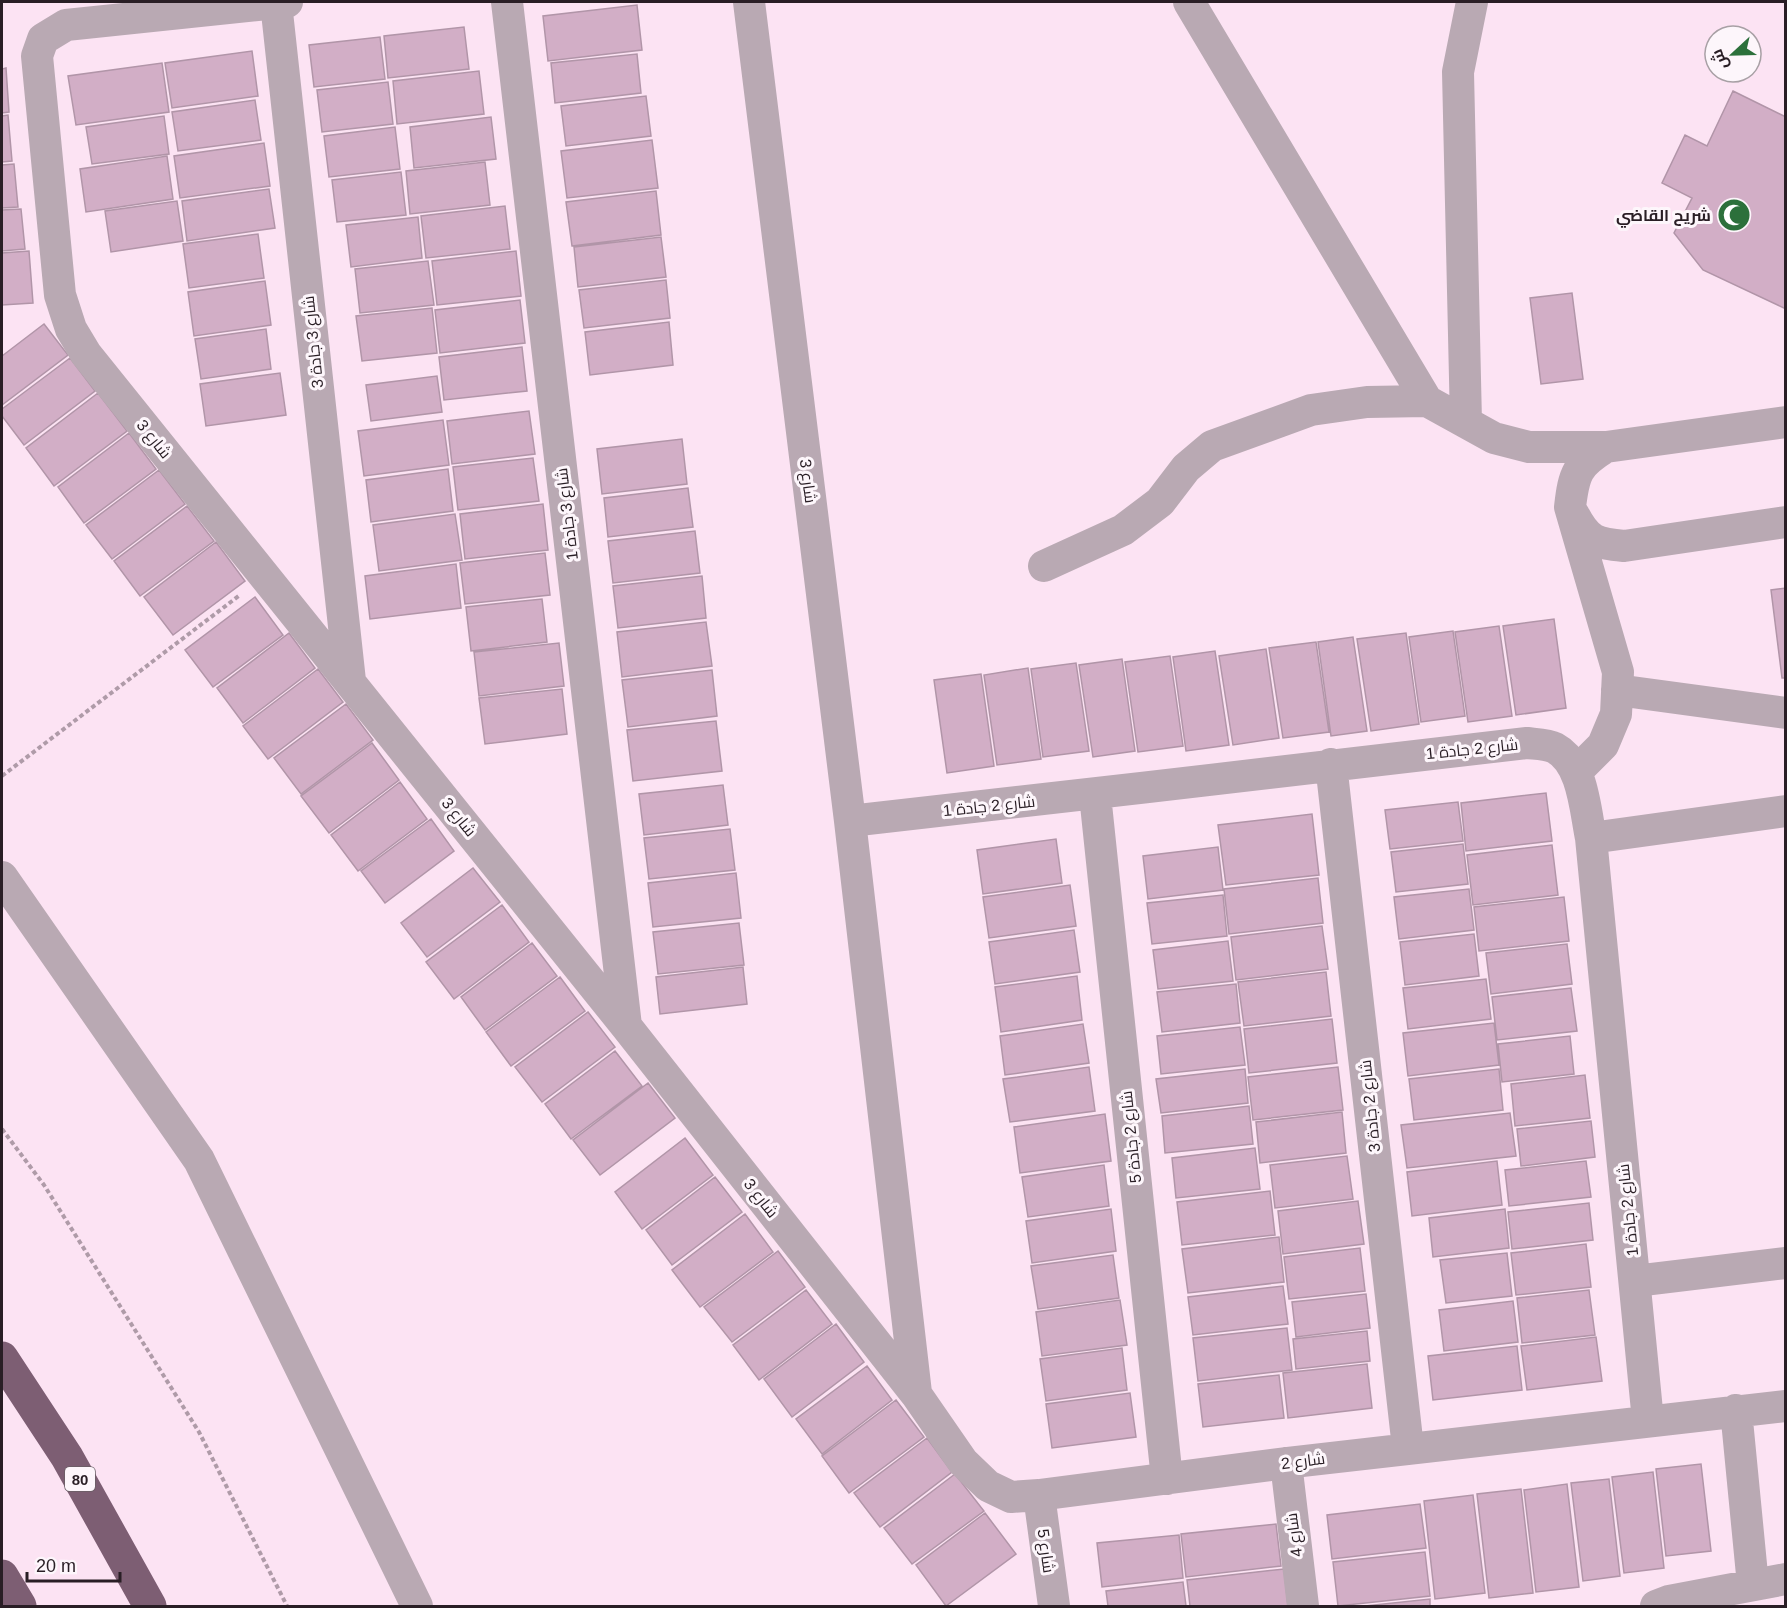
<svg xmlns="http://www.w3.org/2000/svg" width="1787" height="1608" font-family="Helvetica,Cairo,sans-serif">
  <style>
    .building { fill: #d2aec6; stroke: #b195a8; stroke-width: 1.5 }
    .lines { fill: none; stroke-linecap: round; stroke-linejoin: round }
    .path { stroke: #af9ba8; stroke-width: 4; stroke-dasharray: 4.5 3; stroke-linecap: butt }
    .minor { stroke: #b9a9b3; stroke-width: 32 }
    .highway { stroke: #7d5e73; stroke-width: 33 }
    .labels { text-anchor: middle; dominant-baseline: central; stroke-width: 6; stroke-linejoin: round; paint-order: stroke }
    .shield { fill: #fdf6fb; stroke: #695f65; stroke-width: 1.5 }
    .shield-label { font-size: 15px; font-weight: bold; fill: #291e25 }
    .poi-label { font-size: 16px; font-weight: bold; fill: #291e25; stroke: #fdf6fb; text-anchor: end }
    .street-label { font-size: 16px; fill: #291e25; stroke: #fdf6fb }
  </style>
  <rect width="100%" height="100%" fill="#fce3f3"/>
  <path class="building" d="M 637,5 L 642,50 L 548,61 L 543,16 Z
    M 464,27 L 469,69 L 388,78 L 384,36 Z
    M 380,37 L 385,79 L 314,87 L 309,45 Z
    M 252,51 L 258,96 L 172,108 L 165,63 Z
    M 637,54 L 641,93 L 555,103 L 551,63 Z
    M 162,63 L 169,112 L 76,125 L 68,76 Z
    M 6,68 L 9,112 L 2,113 L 2,69 Z
    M 479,71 L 484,114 L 397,124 L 393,81 Z
    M 388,82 L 393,124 L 322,132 L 317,90 Z
    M 1733,91 L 1786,117 L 1786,309 L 1703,270 L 1674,233 L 1692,198 L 1662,183 L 1685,135 L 1707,146 Z
    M 646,96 L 651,136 L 566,146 L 561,106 Z
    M 255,100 L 261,140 L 178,151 L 172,112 Z
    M 8,115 L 12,161 L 2,162 L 2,116 Z
    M 164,116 L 169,154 L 92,164 L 86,127 Z
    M 491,117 L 496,159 L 414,168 L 410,127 Z
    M 395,127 L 400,169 L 329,177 L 324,136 Z
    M 652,140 L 658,188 L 567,198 L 561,151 Z
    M 264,143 L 270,186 L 180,198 L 174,156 Z
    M 167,156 L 173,199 L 86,212 L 80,169 Z
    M 485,162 L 490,205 L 410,214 L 406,171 Z
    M 14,164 L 18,207 L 2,208 L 2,165 Z
    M 401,172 L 406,215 L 337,222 L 332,180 Z
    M 269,189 L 275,228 L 187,241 L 182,201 Z
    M 656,191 L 661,235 L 572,246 L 566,202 Z
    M 177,201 L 183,241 L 111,252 L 105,211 Z
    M 505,206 L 510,249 L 426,258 L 421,216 Z
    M 21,209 L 25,249 L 2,251 L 2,210 Z
    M 418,217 L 422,258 L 351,267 L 346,225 Z
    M 258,234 L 264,278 L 189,288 L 183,244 Z
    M 661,237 L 666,277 L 578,287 L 574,247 Z
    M 29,251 L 33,303 L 2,305 L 2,253 Z
    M 516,251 L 521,296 L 437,305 L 432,261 Z
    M 428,261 L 434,305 L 360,313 L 355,269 Z
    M 666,280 L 670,318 L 584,328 L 579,290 Z
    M 265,281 L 271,325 L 194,336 L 188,292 Z
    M 1572,293 L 1583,379 L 1541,384 L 1530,298 Z
    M 520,300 L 525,343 L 440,353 L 435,310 Z
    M 432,308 L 437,353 L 362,361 L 356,316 Z
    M 669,322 L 673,365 L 590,375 L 585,332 Z
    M 44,324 L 68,355 L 2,405 L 2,356 Z
    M 266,329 L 271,369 L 201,379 L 195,339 Z
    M 522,347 L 527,391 L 444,400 L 439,357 Z
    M 70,358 L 95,391 L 24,445 L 2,416 L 2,409 Z
    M 280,373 L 286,415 L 206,426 L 200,384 Z
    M 437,376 L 442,412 L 371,421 L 366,385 Z
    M 98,393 L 127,431 L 54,486 L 26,448 Z
    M 529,411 L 535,454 L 452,464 L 447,421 Z
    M 443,420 L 449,465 L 364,476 L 358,431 Z
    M 129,433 L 156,469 L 84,523 L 58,487 Z
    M 682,439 L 687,484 L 602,494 L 597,449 Z
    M 533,458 L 539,501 L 458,510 L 453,467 Z
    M 448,469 L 453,511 L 371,522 L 366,480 Z
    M 159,470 L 185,504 L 112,559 L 86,525 Z
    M 688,488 L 693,527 L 608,537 L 604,498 Z
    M 543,504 L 548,550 L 465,559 L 460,514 Z
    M 187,506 L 214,541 L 140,596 L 114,561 Z
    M 455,514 L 462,560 L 379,571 L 373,525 Z
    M 695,531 L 700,573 L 613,583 L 608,541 Z
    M 216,542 L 245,581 L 173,635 L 144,597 Z
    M 545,553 L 550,595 L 465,604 L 460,563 Z
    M 456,564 L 461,608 L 370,619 L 365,576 Z
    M 702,576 L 706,618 L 618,628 L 613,586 Z
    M 1786,588 L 1786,678 L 1782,678 L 1771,590 Z
    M 255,597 L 283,635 L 213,687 L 185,650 Z
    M 542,599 L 547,642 L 471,651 L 466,607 Z
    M 1554,619 L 1566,708 L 1516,715 L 1503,626 Z
    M 706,622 L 712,666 L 622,677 L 617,632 Z
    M 1499,626 L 1512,716 L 1468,722 L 1455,632 Z
    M 1453,631 L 1465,716 L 1421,722 L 1409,637 Z
    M 289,633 L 315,668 L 243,723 L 217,688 Z
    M 1406,633 L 1419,724 L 1371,731 L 1357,639 Z
    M 1353,637 L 1367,731 L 1331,736 L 1318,642 Z
    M 1316,642 L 1329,732 L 1283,738 L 1269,648 Z
    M 559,643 L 564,686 L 479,696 L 474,652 Z
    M 1266,649 L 1279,738 L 1233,745 L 1219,656 Z
    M 1215,651 L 1229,745 L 1186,751 L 1173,657 Z
    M 1170,656 L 1183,746 L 1138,752 L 1125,662 Z
    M 1122,659 L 1135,751 L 1093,757 L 1079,665 Z
    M 1076,663 L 1089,751 L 1043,757 L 1031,669 Z
    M 1028,668 L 1041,759 L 997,765 L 984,675 Z
    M 318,669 L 343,702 L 268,759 L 243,726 Z
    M 712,670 L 717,716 L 628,727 L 622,680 Z
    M 981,674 L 994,766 L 947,773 L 934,680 Z
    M 562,689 L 567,734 L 485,744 L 479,698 Z
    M 346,704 L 373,740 L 301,794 L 274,758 Z
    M 716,721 L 722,771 L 633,781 L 627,730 Z
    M 372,743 L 399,780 L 329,833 L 301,796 Z
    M 400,782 L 427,819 L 358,871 L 331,835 Z
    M 723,785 L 728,825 L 644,835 L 639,794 Z
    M 1546,793 L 1552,841 L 1466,851 L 1461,803 Z
    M 1458,802 L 1463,841 L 1390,849 L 1385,810 Z
    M 1312,814 L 1319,875 L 1226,885 L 1218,825 Z
    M 431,819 L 454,851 L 385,903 L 361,871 Z
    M 730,829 L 735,870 L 649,879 L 644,838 Z
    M 1056,839 L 1062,883 L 983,894 L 977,850 Z
    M 1463,844 L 1468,884 L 1396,892 L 1391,852 Z
    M 1552,845 L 1558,895 L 1473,905 L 1467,855 Z
    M 1218,847 L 1223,890 L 1148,899 L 1143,856 Z
    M 473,868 L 500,902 L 427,957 L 401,923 Z
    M 736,873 L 741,918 L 653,927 L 648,883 Z
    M 1318,878 L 1323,923 L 1229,934 L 1224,889 Z
    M 1070,885 L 1076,926 L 989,938 L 983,897 Z
    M 1469,889 L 1474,930 L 1399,939 L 1394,897 Z
    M 1223,895 L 1227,936 L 1152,944 L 1147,903 Z
    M 1564,897 L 1569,941 L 1479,951 L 1474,907 Z
    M 502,905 L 529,942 L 454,999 L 426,962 Z
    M 739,923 L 744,965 L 658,974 L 653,932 Z
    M 1322,926 L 1328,969 L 1236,980 L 1231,937 Z
    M 1074,930 L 1080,972 L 995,984 L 989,942 Z
    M 1474,934 L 1479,976 L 1405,985 L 1400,942 Z
    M 1228,941 L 1233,981 L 1158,989 L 1153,950 Z
    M 532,943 L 557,976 L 485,1030 L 461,997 Z
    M 1567,944 L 1572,984 L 1491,994 L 1486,953 Z
    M 743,967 L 747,1004 L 660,1014 L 656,977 Z
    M 1326,972 L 1331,1016 L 1244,1026 L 1238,982 Z
    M 1077,976 L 1082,1020 L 1001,1032 L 995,987 Z
    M 560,977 L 585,1011 L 511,1066 L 486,1032 Z
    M 1486,979 L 1491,1019 L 1408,1029 L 1403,988 Z
    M 1236,984 L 1240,1023 L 1162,1032 L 1157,992 Z
    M 1571,988 L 1577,1031 L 1497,1040 L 1492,997 Z
    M 588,1012 L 615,1047 L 542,1102 L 515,1067 Z
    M 1332,1019 L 1337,1063 L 1249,1073 L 1244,1029 Z
    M 1494,1023 L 1499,1065 L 1408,1076 L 1403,1033 Z
    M 1083,1024 L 1089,1063 L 1005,1075 L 1000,1036 Z
    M 1240,1027 L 1245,1065 L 1161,1074 L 1157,1036 Z
    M 1570,1036 L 1574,1074 L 1502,1082 L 1498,1044 Z
    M 615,1051 L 642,1086 L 571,1139 L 545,1104 Z
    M 1089,1067 L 1095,1111 L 1010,1122 L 1003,1079 Z
    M 1338,1067 L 1343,1110 L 1253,1120 L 1248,1077 Z
    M 1245,1069 L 1248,1103 L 1161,1113 L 1156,1079 Z
    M 1499,1069 L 1503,1110 L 1414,1120 L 1409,1079 Z
    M 1585,1075 L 1590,1118 L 1515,1126 L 1511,1084 Z
    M 648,1083 L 675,1118 L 600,1175 L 573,1140 Z
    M 1249,1106 L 1253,1144 L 1165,1153 L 1162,1116 Z
    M 1342,1112 L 1346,1153 L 1260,1163 L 1256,1122 Z
    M 1510,1113 L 1516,1156 L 1407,1168 L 1401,1125 Z
    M 1105,1114 L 1111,1161 L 1020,1173 L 1014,1127 Z
    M 1591,1121 L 1595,1157 L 1521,1166 L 1517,1129 Z
    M 685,1138 L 713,1175 L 642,1229 L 615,1192 Z
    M 1255,1148 L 1260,1189 L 1176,1198 L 1172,1158 Z
    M 1347,1156 L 1353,1199 L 1275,1208 L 1270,1165 Z
    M 1497,1161 L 1502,1205 L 1412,1216 L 1407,1172 Z
    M 1586,1161 L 1591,1197 L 1509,1206 L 1505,1170 Z
    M 1104,1165 L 1109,1206 L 1028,1217 L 1022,1177 Z
    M 715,1177 L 742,1212 L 672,1265 L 646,1230 Z
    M 1270,1191 L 1275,1235 L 1182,1245 L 1177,1202 Z
    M 1358,1201 L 1364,1244 L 1283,1254 L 1278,1211 Z
    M 1589,1203 L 1593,1240 L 1512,1249 L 1508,1212 Z
    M 1111,1209 L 1116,1251 L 1032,1263 L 1026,1221 Z
    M 1505,1209 L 1509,1248 L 1433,1257 L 1429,1218 Z
    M 745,1214 L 773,1252 L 700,1307 L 672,1270 Z
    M 1279,1237 L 1284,1282 L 1188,1293 L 1182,1249 Z
    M 1586,1244 L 1591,1287 L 1516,1295 L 1511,1253 Z
    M 1360,1248 L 1365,1291 L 1289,1299 L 1284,1257 Z
    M 778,1251 L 805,1287 L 732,1342 L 704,1307 Z
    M 1507,1253 L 1512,1296 L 1446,1303 L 1440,1260 Z
    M 1113,1255 L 1119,1298 L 1038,1309 L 1031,1266 Z
    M 1283,1286 L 1288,1324 L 1193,1335 L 1188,1297 Z
    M 806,1290 L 832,1324 L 759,1380 L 733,1345 Z
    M 1589,1290 L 1595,1335 L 1522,1343 L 1517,1298 Z
    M 1366,1294 L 1370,1328 L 1296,1337 L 1292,1302 Z
    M 1120,1300 L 1127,1345 L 1042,1356 L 1036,1312 Z
    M 1513,1301 L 1518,1342 L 1444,1351 L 1439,1310 Z
    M 836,1324 L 864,1362 L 792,1417 L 764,1379 Z
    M 1287,1328 L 1292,1370 L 1198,1381 L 1193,1338 Z
    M 1367,1331 L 1370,1361 L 1296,1369 L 1293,1339 Z
    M 1596,1337 L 1602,1381 L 1527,1390 L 1521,1346 Z
    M 1517,1346 L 1522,1390 L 1433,1400 L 1428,1356 Z
    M 1122,1348 L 1127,1390 L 1046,1401 L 1040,1359 Z
    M 1367,1364 L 1372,1408 L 1288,1418 L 1283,1373 Z
    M 867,1366 L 892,1400 L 822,1454 L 796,1419 Z
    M 1279,1375 L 1284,1418 L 1203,1427 L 1198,1384 Z
    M 1130,1393 L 1136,1437 L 1052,1448 L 1046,1404 Z
    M 896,1400 L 924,1437 L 849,1493 L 822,1456 Z
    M 927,1438 L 952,1472 L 880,1527 L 854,1493 Z
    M 1701,1464 L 1711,1551 L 1666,1556 L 1656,1469 Z
    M 1653,1472 L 1664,1568 L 1624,1573 L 1612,1477 Z
    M 955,1474 L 984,1511 L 912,1564 L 884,1528 Z
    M 1609,1479 L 1620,1576 L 1583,1581 L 1571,1483 Z
    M 1567,1484 L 1579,1587 L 1536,1592 L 1524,1490 Z
    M 1521,1489 L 1533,1593 L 1489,1598 L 1477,1494 Z
    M 1473,1495 L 1485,1593 L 1435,1599 L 1424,1501 Z
    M 1420,1504 L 1426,1548 L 1332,1559 L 1327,1515 Z
    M 985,1513 L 1016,1554 L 946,1606 L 916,1565 Z
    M 1276,1524 L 1281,1566 L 1186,1577 L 1181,1534 Z
    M 1179,1535 L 1183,1578 L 1102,1587 L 1097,1543 Z
    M 1425,1552 L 1430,1596 L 1338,1606 L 1333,1562 Z
    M 1284,1569 L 1288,1606 L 1190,1606 L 1187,1580 Z
    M 1183,1582 L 1186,1606 L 1108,1606 L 1106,1591 Z
    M 1430,1599 L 1430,1606 L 1365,1606 Z"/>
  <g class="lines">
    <path class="path" d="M 2,776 L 240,595
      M 2,1129 L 44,1185 L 199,1432 L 287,1606"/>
    <path class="minor" d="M 287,2 L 66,25 L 43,39 L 37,56 L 60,295 L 71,329 L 86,354 L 626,1026 L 916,1394 L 963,1462 L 988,1486 L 1011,1497 L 1039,1495 L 1286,1463 L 1786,1406
      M 507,2 L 626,1026
      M 749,2 L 850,821 L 916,1393
      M 1189,2 L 1427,401
      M 276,3 L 350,681
      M 1466,422 L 1458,72 L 1472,2
      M 1574,515 C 1588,542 1597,543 1624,546 L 1786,522
      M 1044,566 L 1123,530 L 1160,502 L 1186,468 L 1212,446 L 1311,410 L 1367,402 L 1427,401 L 1494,438 L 1529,447 L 1606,447
      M 1617,690 L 1786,713
      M 1331,764 L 1408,1448
      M 1577,771 L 1603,745 L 1616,714 L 1618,672 L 1570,507 C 1574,473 1577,465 1606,447 L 1786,422
      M 1095,795 L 1167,1479
      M 850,821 C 1076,797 1301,768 1527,743 C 1535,744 1547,744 1555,748 C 1583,763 1585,809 1591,838 L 1648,1421
      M 1591,838 L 1786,811
      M 2,877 L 199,1160 L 417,1606
      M 1635,1281 L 1786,1263
      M 1736,1410 L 1753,1585
      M 1286,1463 L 1303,1606
      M 1039,1495 L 1054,1606
      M 1656,1606 L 1669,1601 L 1786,1579"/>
    <path class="highway" d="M 2,1358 L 67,1457 L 150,1606
      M 2,1576 L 20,1606"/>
  </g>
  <defs>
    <symbol id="mosque-disc" viewBox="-11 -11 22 22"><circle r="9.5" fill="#2c703b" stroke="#fdf6fb"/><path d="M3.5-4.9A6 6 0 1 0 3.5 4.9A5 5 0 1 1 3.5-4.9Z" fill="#fff"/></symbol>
  </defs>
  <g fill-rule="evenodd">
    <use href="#mosque-disc" x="1715" y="196" width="38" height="38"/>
  </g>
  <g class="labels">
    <rect class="shield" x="65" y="1467" width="30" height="24" rx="4.5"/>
    <g class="shield-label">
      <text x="80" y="1479">80</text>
    </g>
    <g class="poi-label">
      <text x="1711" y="215">شريح القاضي</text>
    </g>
    <g class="street-label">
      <text transform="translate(313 342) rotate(-96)">شارع 3 جادة 3</text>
      <text transform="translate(154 439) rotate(51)">شارع 3</text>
      <text transform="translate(808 481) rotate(83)">شارع 3</text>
      <text transform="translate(567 514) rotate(-97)">شارع 3 جادة 1</text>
      <text transform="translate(1472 749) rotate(-6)">شارع 2 جادة 1</text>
      <text transform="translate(989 806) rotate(-6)">شارع 2 جادة 1</text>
      <text transform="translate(459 817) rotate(51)">شارع 3</text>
      <text transform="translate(1370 1106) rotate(-96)">شارع 2 جادة 3</text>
      <text transform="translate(1131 1137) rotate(-96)">شارع 2 جادة 5</text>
      <text transform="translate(761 1198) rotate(52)">شارع 3</text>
      <text transform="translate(1628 1210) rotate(-96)">شارع 2 جادة 1</text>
      <text transform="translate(1303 1461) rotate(-7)">شارع 2</text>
      <text transform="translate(1294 1535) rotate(-97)">شارع 4</text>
      <text transform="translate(1046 1551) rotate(82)">شارع 5</text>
    </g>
  </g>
  <rect width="1787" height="1608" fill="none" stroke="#291e25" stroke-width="6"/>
  <g transform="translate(1733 54) rotate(248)"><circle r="28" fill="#fdf6fb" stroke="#a8a0a5" stroke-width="1.5"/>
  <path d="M0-4.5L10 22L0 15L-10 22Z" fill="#2c703b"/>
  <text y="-9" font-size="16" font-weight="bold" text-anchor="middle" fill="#291e25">ش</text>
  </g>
  <path d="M27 1572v9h93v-9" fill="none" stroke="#291e25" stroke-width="3"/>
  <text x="36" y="1572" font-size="18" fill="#291e25" stroke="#fdf6fb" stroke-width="4.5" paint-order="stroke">20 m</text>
</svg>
